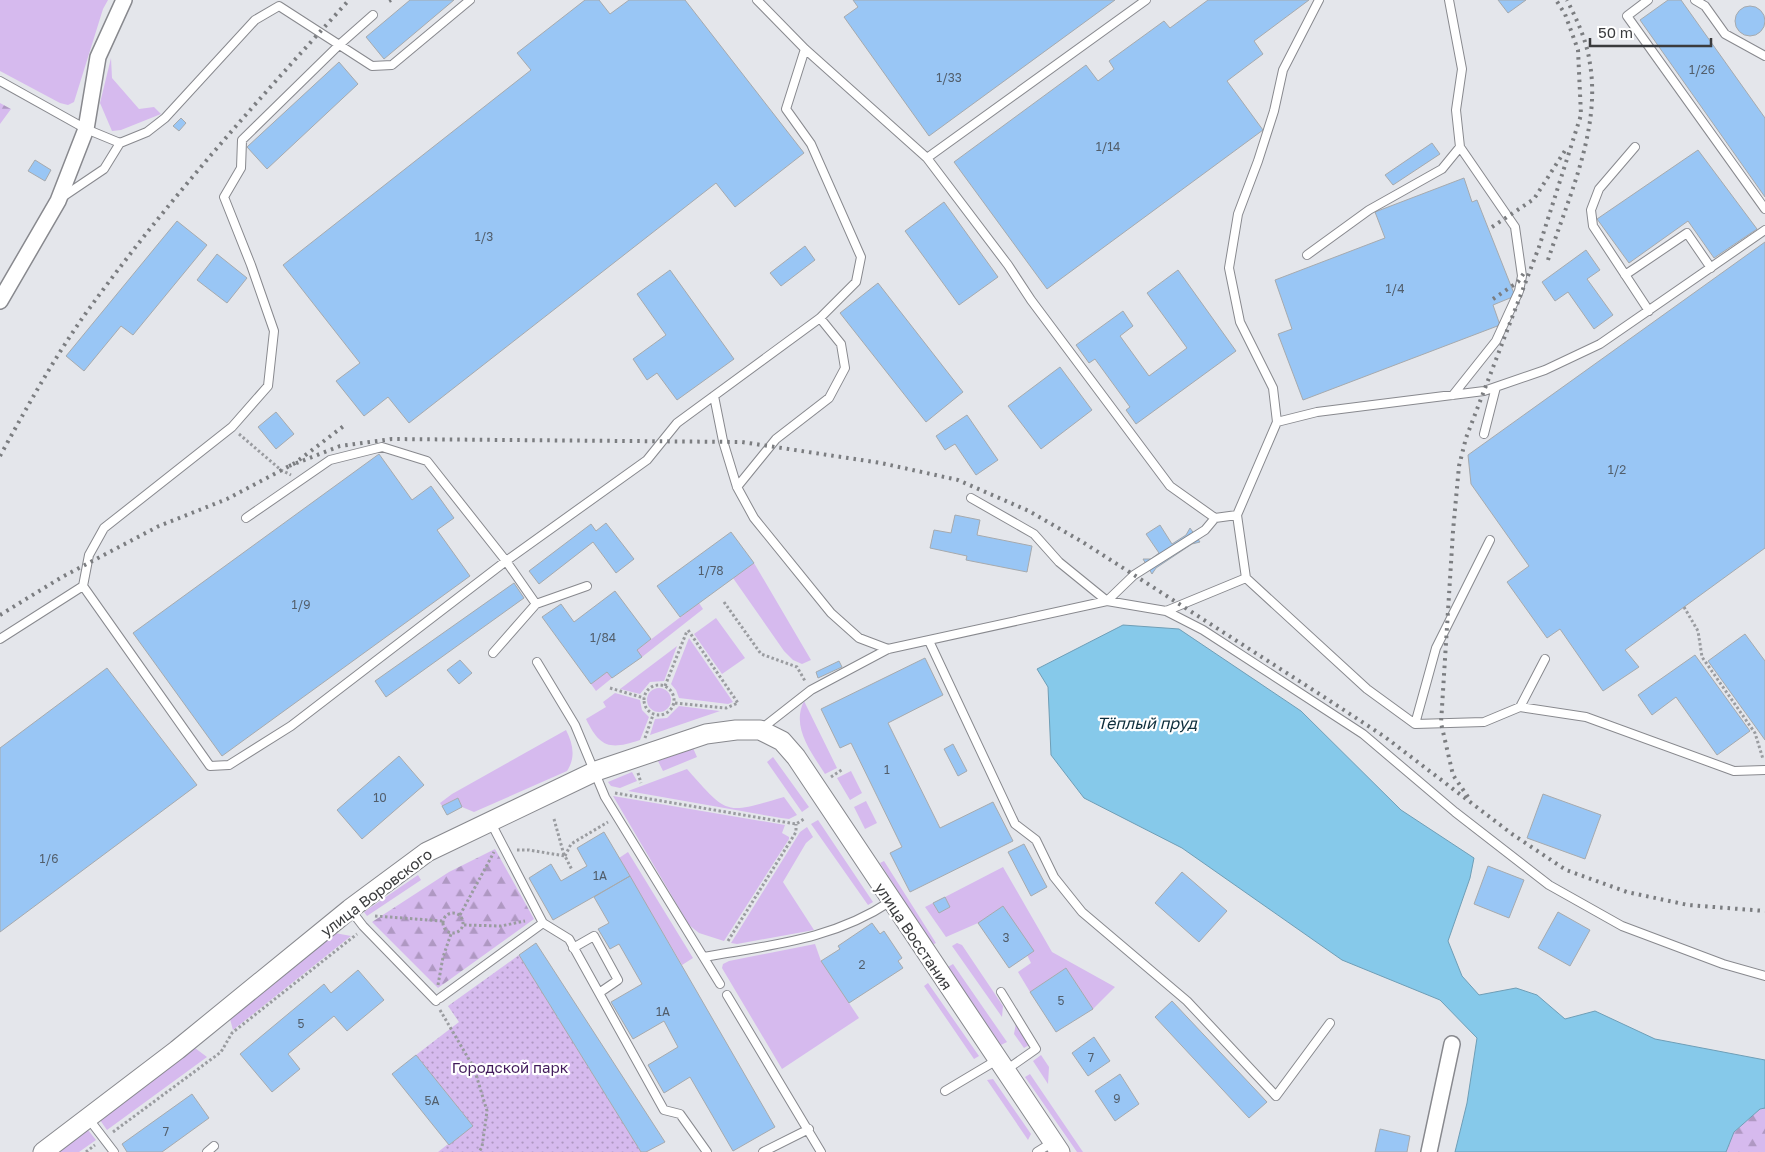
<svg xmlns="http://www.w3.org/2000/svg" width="1765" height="1152" font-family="'Golos Text',sans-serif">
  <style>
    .grass { fill: #d6baee }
    .forest { fill: url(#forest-firs) }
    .park { fill: url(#park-dots) }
    .water { fill: #86c9ea; stroke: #6f9eb6 }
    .building { fill: #99c6f5; stroke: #a6aaae }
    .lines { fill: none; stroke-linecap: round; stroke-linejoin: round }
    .service-casing { stroke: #88898e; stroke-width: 10 }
    .minor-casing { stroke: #88898e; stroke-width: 18 }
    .tertiary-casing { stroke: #88898e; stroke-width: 21 }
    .path { stroke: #9a9ca0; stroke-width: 3; stroke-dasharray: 2.5 2.5; stroke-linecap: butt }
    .service { stroke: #fff; stroke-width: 8 }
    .minor { stroke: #fff; stroke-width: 15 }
    .tertiary { stroke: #fff; stroke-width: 19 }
    .rail { stroke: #7b7d80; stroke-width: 4; stroke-dasharray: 2.5 5; stroke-linecap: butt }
    .labels { text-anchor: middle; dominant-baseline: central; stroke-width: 4.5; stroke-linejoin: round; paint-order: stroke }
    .number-label { font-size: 12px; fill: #525e6b }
    .street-label { font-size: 15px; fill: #3a3b3d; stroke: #fff }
    .park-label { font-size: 15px; fill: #411b5b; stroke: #fff }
    .water-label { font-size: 16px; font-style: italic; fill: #0e2e3c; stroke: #fff }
  </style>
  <defs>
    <pattern id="forest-firs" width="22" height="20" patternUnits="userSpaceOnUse" patternTransform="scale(1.25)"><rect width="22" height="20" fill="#d6baee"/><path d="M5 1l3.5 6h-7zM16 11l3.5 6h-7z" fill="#af98c2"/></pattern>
    <pattern id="park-dots" width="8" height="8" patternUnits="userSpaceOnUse" patternTransform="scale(1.25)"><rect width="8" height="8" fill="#d6baee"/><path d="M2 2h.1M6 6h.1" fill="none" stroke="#af98c2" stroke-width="1.8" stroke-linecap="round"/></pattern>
  </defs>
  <rect width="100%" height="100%" fill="#e4e6eb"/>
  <path class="grass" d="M 0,0 L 108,0 L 103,9 L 74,102 L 68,105 L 60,103 L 0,71 Z
    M 111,58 L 112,78 L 139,109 L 154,107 L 161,114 L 121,130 L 112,131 L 100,103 Z
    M 754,563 L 811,660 L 802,664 L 793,660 L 784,651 L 733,578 Z
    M 699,603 L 703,609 L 642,657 L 637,650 Z
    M 716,618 L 745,658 L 722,674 L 694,634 Z
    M 689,638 L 733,702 L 728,704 L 679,698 L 676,690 L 671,684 Z
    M 677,646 L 664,681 L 650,682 L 640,694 L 620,689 Z
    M 607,672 L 612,678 L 596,691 L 591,684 Z
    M647 700a12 12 0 1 1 24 0a12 12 0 1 1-24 0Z
    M 615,693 L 640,700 L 642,710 L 649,717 L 640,740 C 610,750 600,748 586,719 L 606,707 L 603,702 Z
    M 804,701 L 837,768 L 825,774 C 811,752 791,727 804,701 Z
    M 679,706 L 720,711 L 650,735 L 655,719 L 667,718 Z
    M 566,730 C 573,744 576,757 567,771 L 474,812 L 462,807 L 458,798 L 442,806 L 440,803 L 452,794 Z
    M 693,748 L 697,757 L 663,771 L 658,761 Z
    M 773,757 L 809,807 L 802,812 L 767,762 Z
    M 687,769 C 729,816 724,814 784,797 L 797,815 L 789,819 L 781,818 L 628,791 Z
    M 851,771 L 862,793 L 850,800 L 837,778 Z
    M 632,772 L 637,781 L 620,788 L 611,786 L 608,782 Z
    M 613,796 L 785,825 L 782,833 L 789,837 L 789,839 L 724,941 L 699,933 L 689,925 Z
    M 866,801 L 877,823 L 865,829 L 854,807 Z
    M 818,820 L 873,902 L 868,905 L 811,824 Z
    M 807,827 L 813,837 L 806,843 L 783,882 L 814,930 L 737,944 L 731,943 L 800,832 Z
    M 628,852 L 693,958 L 682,965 L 619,858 Z
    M 884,861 L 936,943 L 932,945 L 880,863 Z
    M 1003,867 L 1052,952 L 1115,987 L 1093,1009 L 1066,968 L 1030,992 L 1018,972 L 1031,963 L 1003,906 L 978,923 L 946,937 L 925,907 L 933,903 L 939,913 L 950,907 L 945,897 Z
    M 418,875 L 421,880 L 367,916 L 364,912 Z
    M 335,933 L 351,936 L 233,1030 L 230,1019 Z
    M 957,943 L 962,945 L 1003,1006 L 1002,1017 L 952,946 Z
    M 815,944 L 821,961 L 859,1018 L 782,1069 L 722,968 L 723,964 L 729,961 Z
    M 953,964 L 1007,1042 L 1001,1045 L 948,967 Z
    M 928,983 L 979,1056 L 974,1059 L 924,986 Z
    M 1016,1023 L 1029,1045 L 1024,1048 L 1014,1034 Z
    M 195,1048 L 207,1057 L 107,1130 L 100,1120 Z
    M 1041,1055 L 1049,1067 L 1048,1084 L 1033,1061 Z
    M 1030,1074 L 1083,1152 L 1077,1152 L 1025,1077 Z
    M 993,1079 L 1031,1134 L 1028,1140 L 987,1080 Z
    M 88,1130 L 96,1140 L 79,1152 L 59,1152 Z"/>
  <path class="forest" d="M 0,103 L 11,109 L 0,124 Z
    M 495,849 L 534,919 L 438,988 L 372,922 L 449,872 Z
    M 1765,1108 L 1765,1152 L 1726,1152 L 1734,1132 L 1760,1109 Z"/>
  <path class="park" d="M 519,955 L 641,1152 L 438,1152 L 472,1125 L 416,1055 L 459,1022 L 448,1006 Z"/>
  <path class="water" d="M 1123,625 L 1179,629 L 1301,711 L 1401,810 L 1474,858 L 1470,878 L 1448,941 L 1462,976 L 1479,995 L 1516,988 L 1537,995 L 1565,1019 L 1595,1011 L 1655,1039 L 1765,1060 L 1765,1108 L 1760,1109 L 1734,1132 L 1726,1152 L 1455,1152 L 1467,1103 L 1477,1038 L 1440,1000 L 1342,960 L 1182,848 L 1084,798 L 1051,755 L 1048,687 L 1037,669 Z"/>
  <path class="building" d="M 410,0 L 454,0 L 384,59 L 366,37 Z
    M 585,0 L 599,0 L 610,14 L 629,0 L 685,0 L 804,153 L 735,207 L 716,183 L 409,423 L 388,397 L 364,416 L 336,381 L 360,363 L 283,265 L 531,70 L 517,53 Z
    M 853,0 L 1115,0 L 929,136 L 844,17 L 858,7 Z
    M 1208,0 L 1309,0 L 1254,41 L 1263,54 L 1227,81 L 1263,130 L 1047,289 L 954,162 L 1086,65 L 1098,81 L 1114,69 L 1109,61 L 1164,21 L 1170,28 Z
    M 1498,0 L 1526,0 L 1508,13 Z
    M 1668,0 L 1681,0 L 1765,118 L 1765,197 L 1640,20 Z
    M1735 21a15 15 0 1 1 30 0a15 15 0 1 1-30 0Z
    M 339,62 L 358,84 L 267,169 L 247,147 Z
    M 181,118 L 186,123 L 179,131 L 173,126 Z
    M 1432,143 L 1440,154 L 1393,185 L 1385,175 Z
    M 1698,150 L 1757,229 L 1714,258 L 1688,221 L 1629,263 L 1597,219 Z
    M 35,160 L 51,170 L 45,181 L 28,171 Z
    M 1464,178 L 1472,202 L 1477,200 L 1515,296 L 1493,305 L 1500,325 L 1303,400 L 1278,334 L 1292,329 L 1275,280 L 1385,238 L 1375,212 Z
    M 944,202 L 998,277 L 959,305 L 905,231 Z
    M 177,221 L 207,245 L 133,335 L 121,326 L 84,371 L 66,356 Z
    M 1765,242 L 1765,548 L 1625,650 L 1639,667 L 1603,691 L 1560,629 L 1547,638 L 1507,582 L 1529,566 L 1471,484 L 1468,455 Z
    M 805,246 L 815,260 L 781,286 L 770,273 Z
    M 1586,250 L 1600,270 L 1587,279 L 1613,315 L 1594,329 L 1568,292 L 1555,301 L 1542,282 Z
    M 217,254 L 247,278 L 227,303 L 197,280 Z
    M 670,270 L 734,359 L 677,400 L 657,373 L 647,380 L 633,359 L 666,335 L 637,294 Z
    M 1178,270 L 1236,351 L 1136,424 L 1126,410 L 1130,407 L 1095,359 L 1089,363 L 1076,345 L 1123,311 L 1133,326 L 1120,336 L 1149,376 L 1187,348 L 1147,293 Z
    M 878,283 L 963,392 L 926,422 L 840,313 Z
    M 1060,367 L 1092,410 L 1041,449 L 1008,406 Z
    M 276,412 L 294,434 L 276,449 L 258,427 Z
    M 967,415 L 998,460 L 976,475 L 955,444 L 945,450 L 936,436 Z
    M 379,454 L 412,500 L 431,486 L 454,518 L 437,530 L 470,576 L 222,756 L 133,633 Z
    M 955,515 L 980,520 L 977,535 L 1032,546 L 1027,572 L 966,560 L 967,556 L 930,548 L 934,530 L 951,533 Z
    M 606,523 L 634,559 L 616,573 L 593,542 L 539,584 L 529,571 L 591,524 L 596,531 Z
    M 1160,525 L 1172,544 L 1186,535 L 1190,528 L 1200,542 L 1192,544 L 1156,568 L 1152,574 L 1143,559 L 1151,559 L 1159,553 L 1146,534 Z
    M 731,532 L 754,563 L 680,617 L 657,586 Z
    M 514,583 L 524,598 L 386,697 L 375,681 Z
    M 615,591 L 651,639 L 637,650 L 642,657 L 612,678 L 607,672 L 591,684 L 542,617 L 561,604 L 574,622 Z
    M 1745,634 L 1765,661 L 1765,740 L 1708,661 Z
    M 1695,655 L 1750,731 L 1717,755 L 1676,697 L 1652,715 L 1638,695 Z
    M 925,658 L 943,695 L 888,723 L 940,828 L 993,802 L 1013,841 L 910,892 L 890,853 L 902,847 L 851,743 L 840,748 L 821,709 Z
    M 460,660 L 472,673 L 459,684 L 447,670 Z
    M 839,661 L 842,667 L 818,678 L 816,672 Z
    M 107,668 L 197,785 L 0,932 L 0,748 Z
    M 953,744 L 967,771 L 958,776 L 944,749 Z
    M 399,756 L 424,785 L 362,839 L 337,810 Z
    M 1543,794 L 1601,815 L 1585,859 L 1527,838 Z
    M 458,798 L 462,807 L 447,815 L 442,806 Z
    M 604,832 L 630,876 L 553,920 L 529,878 L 551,864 L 561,881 L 587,866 L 577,848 Z
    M 1024,844 L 1047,887 L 1031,896 L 1008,852 Z
    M 1488,866 L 1524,880 L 1509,918 L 1474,904 Z
    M 1182,872 L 1227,911 L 1199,942 L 1155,903 Z
    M 630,876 L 775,1127 L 733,1151 L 690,1077 L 664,1093 L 648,1065 L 678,1047 L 664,1021 L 633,1039 L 611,1002 L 642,984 L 619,944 L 610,949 L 598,929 L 609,923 L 594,897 Z
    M 945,897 L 950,907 L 939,913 L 933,903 Z
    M 1003,906 L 1034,951 L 1009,968 L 978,923 Z
    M 1558,912 L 1590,930 L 1570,966 L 1538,948 Z
    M 872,923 L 880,934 L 884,931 L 902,958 L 898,961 L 903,968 L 849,1003 L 821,961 L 840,949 L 838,946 Z
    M 536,943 L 665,1142 L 646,1152 L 641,1152 L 519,955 Z
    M 1066,968 L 1093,1009 L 1056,1032 L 1030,992 Z
    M 358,970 L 384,1000 L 347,1031 L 334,1016 L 288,1054 L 300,1069 L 272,1092 L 240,1054 L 324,984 L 331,993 Z
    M 1172,1001 L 1267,1102 L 1249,1118 L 1155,1017 Z
    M 1094,1037 L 1110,1061 L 1088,1076 L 1072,1053 Z
    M 416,1055 L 473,1126 L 449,1145 L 392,1074 Z
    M 1120,1074 L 1139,1104 L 1115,1121 L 1095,1091 Z
    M 192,1094 L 209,1118 L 162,1152 L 127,1152 L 122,1144 Z
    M 1380,1129 L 1410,1136 L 1407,1152 L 1375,1152 Z"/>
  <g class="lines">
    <defs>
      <path id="service" d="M 757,0 L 805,49 L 927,158 L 1008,265 L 1031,300 L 1170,486 L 1215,518
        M 1449,0 L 1462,69 L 1456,110 L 1460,147 L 1515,227 L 1522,276 L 1519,291 L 1496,341 L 1453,395
        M 1648,0 L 1627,16 L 1765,209
        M 1695,0 L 1705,6 L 1725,34 L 1765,56
        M 0,81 L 86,129 L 120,143
        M 1635,147 L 1599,189 L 1591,210 L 1593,226 L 1649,311
        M 927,158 L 1146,0
        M 61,198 L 104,169 L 120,143 L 147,132 L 165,118 L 255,20 L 279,6 L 372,66 L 392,65 L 470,0
        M 1307,255 L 1369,210 L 1442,169 L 1460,147
        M 1625,275 L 1687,233 L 1711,268
        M 714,396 L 723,441 L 737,487 L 754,518 L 831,613 L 859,638 L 888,649
        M 1277,422 L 1273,388 L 1240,322 L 1229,268 L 1238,214 L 1258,161 L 1274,111 L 1283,70 L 1319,0
        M 1484,434 L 1496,387
        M 737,487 L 776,439 L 829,398 L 845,368 L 841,344 L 820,318
        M 971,498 L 1034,534 L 1059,562 L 1107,601 L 1134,575 L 1205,530 L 1215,518 L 1237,515 L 1277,422 L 1317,412 L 1484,391 L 1545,370 L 1600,344 L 1765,230
        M 1237,515 L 1246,578
        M 246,518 L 330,460 L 382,447 L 427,461 L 506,561 L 536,604
        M 83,586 L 210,766 L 229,765 L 291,726 L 506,561 L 647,460 L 677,423 L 820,318 L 856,282 L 861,257 L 811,144 L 786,109 L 805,49
        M 1166,611 L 1203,630 L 1363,734 L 1455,812 L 1549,885 L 1622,926 L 1723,964 L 1765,976
        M 0,639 L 83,586 L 89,555 L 104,528 L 232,427 L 268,386 L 274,331 L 251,265 L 224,197 L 241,168 L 242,140 L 339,45 L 373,15
        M 929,641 L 1015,824 L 1036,840 L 1054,877 L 1082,912 L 1187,1001 L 1276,1096 L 1330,1023
        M 493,653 L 536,604 L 587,586
        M 537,662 L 575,725 L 605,797 L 720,984
        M 1520,707 L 1545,659
        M 1415,724 L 1436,648 L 1490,540
        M 761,729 L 811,690 L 888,649 L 1107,601 L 1166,611 L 1246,578 L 1367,689 L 1415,724 L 1484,722 L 1520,707 L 1586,717 L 1734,771 L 1765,770
        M 350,909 L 363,926 L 436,1001
        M 543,923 L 569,939 L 664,1110 L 680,1114 L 707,1152
        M 573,948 L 594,936 L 618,980 L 599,993
        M 704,957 C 770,945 833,940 891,901
        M 1001,992 L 1036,1049 L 1006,1070
        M 727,995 L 821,1152
        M 440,998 L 543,923 L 490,821
        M 945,1091 L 997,1060
        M 88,1118 L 114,1152
        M 207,1152 L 214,1146
        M 763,1152 L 809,1129
        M 1037,1152 L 1053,1142"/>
      <path id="minor" d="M 0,301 L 58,201 L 86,129 L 98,57 L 124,0
        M 1429,1152 L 1452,1044"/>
      <path id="tertiary" d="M 43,1152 L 177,1050 L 350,909 L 427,852 L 596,771 L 706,734 L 736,730 L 760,730 L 782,741 L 796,757 L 1060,1152"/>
    </defs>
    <use href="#service" class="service-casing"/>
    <use href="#minor" class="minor-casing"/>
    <use href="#tertiary" class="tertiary-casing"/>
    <path class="path" d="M 239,434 L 281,470 L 291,475
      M 724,602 L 761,654 L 797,667 L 805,681
      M 1684,607 L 1698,631 L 1702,657 L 1755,733 L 1763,759
      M644 700a15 15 0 1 1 30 0a15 15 0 1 1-30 0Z
      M 665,686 L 687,631
      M 610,688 L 644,698
      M 675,703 L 726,708 L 738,703 L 688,630
      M 645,738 L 653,715
      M 638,773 L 641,783
      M 831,777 L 843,769
      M 615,793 L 796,824 L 804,819
      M 554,819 L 564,855
      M 517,850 L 529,850 L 565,856 L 572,870
      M 565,856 L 571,844 L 608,822
      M443 923a10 10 0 1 1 20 0a10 10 0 1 1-20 0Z
      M 460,915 L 494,852
      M 375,916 L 442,921
      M 464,925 L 501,926 L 525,921
      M 728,941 L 796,832 L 796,824
      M 438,985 L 443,957 L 451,934
      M 440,1010 L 474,1068 L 487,1111 L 482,1147 L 479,1152
      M 113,1132 L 221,1052 L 232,1033 L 357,934
      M 86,1152 L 95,1145"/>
    <use href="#service" class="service"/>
    <use href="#minor" class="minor"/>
    <use href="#tertiary" class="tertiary"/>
    <path class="rail" d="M 389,1 L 391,0
      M 1492,227 L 1534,199 L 1566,149
      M 1548,260 C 1568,198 1601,130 1590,64 C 1587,41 1577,20 1567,0
      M 1493,299 L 1518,282 L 1524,273
      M 0,456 C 27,407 54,358 86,313 C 166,202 257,101 349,0
      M 289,466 L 340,446 L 392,439 L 742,442 L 881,463 L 958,480 L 1029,511 L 1081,541 L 1321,695 L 1385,737 L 1512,834 L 1566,870 L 1627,892 L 1688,905 L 1765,911
      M 0,615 L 62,577 L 159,526 L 227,499 L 295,463 L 345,425
      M 1468,797 L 1453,775 L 1441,723 L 1453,531 L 1459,466 L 1466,438 L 1539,247 L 1581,115 L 1578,50 L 1565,14 L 1556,0"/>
  </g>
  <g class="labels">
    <g class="number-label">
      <text x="1702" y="69">1/26</text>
      <text x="949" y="77">1/33</text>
      <text x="1108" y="146">1/14</text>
      <text x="484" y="236">1/3</text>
      <text x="1395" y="288">1/4</text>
      <text x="1617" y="469">1/2</text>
      <text x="711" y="570">1/78</text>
      <text x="301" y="604">1/9</text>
      <text x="603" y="637">1/84</text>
      <text x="887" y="769">1</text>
      <text x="380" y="797">10</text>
      <text x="49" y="858">1/6</text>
      <text x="600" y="875">1А</text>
      <text x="1006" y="937">3</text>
      <text x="862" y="964">2</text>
      <text x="1061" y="1000">5</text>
      <text x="663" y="1011">1А</text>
      <text x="301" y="1023">5</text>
      <text x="1091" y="1057">7</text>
      <text x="1117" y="1098">9</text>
      <text x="432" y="1100">5А</text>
      <text x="166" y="1131">7</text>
    </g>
    <g class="street-label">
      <text transform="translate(376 892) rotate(-37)">улица Воровского</text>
      <text transform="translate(914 936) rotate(56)">улица Восстания</text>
    </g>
    <g class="park-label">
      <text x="510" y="1067">Городской парк</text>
    </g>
    <g class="water-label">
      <text x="1147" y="723">Тёплый пруд</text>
    </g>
  </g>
  <path d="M1590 38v8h121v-8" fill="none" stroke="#3a3b3d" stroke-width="2.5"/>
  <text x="1598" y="38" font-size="15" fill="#3a3b3d" stroke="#ffffff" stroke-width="4" paint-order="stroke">50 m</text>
</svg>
